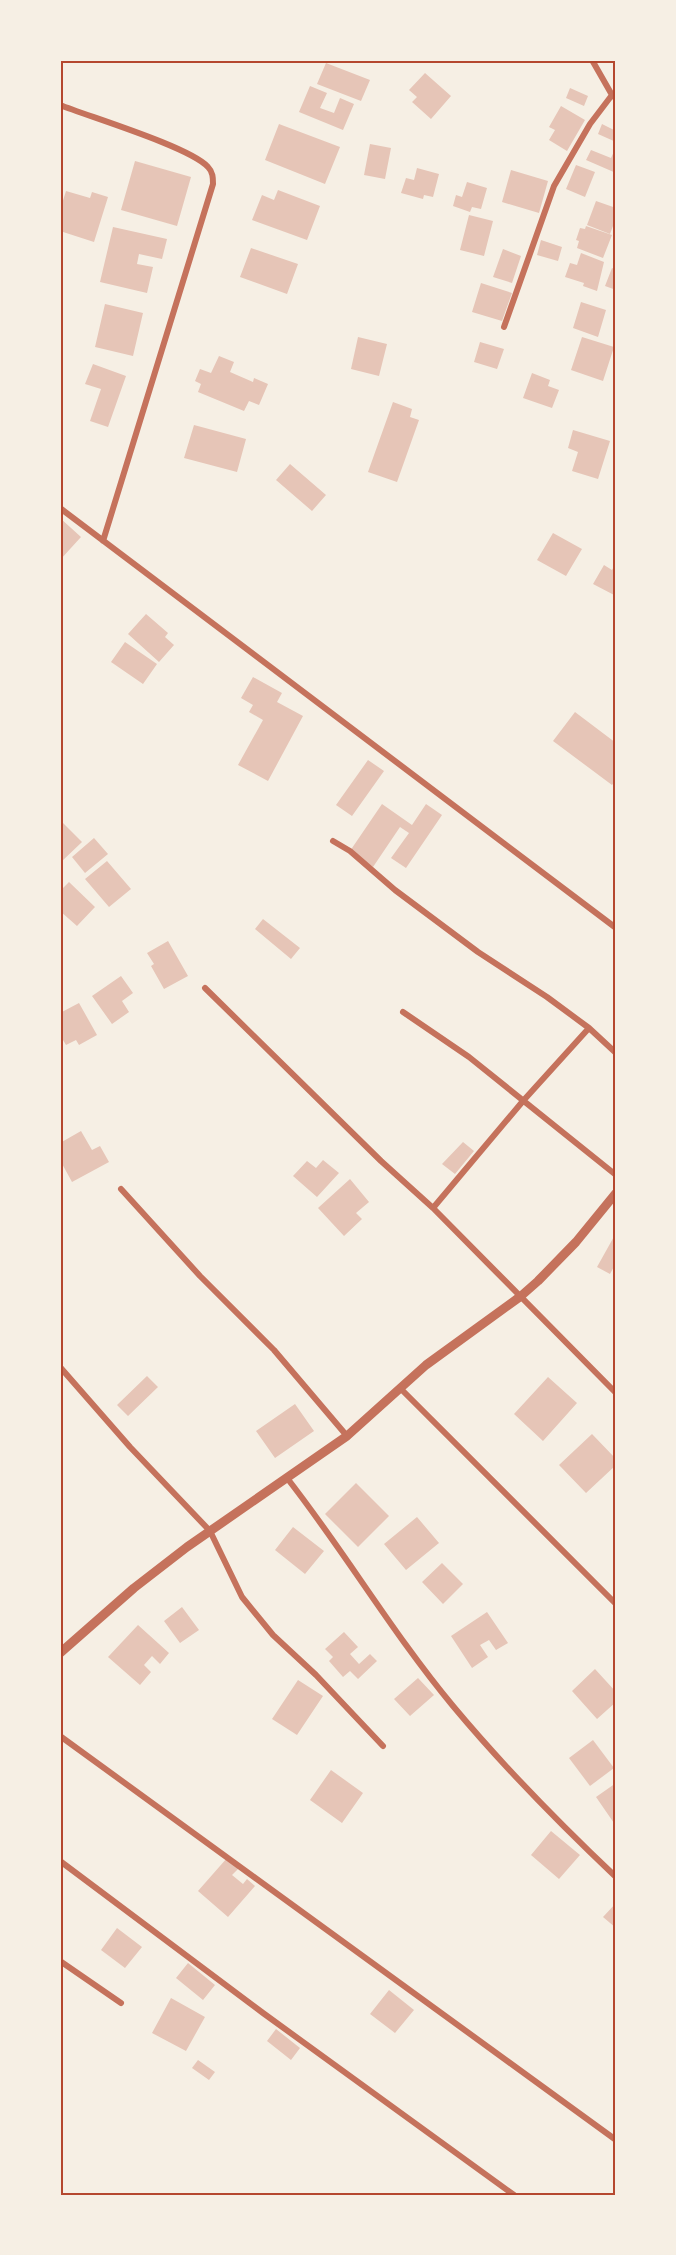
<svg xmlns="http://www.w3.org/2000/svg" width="676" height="2255" font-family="'Open Sans',sans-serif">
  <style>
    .building { fill: #e6c5b7 }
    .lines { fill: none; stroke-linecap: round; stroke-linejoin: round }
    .minor { stroke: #c5725c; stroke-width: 6 }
    .tertiary { stroke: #c5725c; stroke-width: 9 }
    .neatline { fill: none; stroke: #b5482f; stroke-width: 2 }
  </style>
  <rect width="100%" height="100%" fill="#f6efe4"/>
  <path class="building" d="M 326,63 L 370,80 L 361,101 L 317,84 Z
    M 425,73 L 451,96 L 431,119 L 412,102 L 417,97 L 409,90 Z
    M 310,86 L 327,93 L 320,108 L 334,113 L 340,98 L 354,104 L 343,130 L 299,112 Z
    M 570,88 L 588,96 L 584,106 L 566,98 Z
    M 561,106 L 585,120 L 567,151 L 549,140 L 555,130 L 549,127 Z
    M 279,124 L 340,147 L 325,184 L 265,160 Z
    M 602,124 L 616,131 L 616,142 L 598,134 Z
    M 370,144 L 391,148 L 385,179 L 364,175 Z
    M 616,147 L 616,173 L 586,160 L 591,150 L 611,158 Z
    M 135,161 L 191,177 L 177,226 L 121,210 Z
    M 576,165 L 595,172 L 585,197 L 566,189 Z
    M 417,168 L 439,174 L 433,197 L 424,195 L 423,199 L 401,193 L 406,178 L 414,180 Z
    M 511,170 L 548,181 L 539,213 L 502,202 Z
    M 467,182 L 487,188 L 481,209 L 472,207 L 470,212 L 453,206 L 456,195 L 462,197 Z
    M 278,190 L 320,206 L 307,240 L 252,220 L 262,195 L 274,200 Z
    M 66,191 L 90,198 L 92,192 L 108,197 L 94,242 L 60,231 L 60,210 Z
    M 596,201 L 616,208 L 616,218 L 610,234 L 587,225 Z
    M 469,215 L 493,221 L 484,256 L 460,250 Z
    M 586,226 L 612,235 L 603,258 L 577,248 L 579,241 L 576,240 L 580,228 L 585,229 Z
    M 113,227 L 167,239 L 162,259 L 139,254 L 137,264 L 153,267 L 147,293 L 100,282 Z
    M 541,240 L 562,247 L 558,261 L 537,255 Z
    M 251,248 L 298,264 L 287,294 L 240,277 Z
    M 503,249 L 521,256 L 512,283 L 493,277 Z
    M 581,253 L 604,262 L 597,291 L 583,286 L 584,283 L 565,277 L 570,263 L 577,265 Z
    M 612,268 L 616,270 L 616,290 L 605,286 Z
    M 481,283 L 512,293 L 502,321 L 472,312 Z
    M 581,302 L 606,310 L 598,337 L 573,328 Z
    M 105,304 L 143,313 L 133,356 L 95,347 Z
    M 358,337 L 387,344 L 379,376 L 351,369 Z
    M 582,337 L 614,347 L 603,381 L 571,370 Z
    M 480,342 L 504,349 L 497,369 L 474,362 Z
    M 219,356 L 234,362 L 230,372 L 253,382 L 254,378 L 268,384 L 259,405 L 249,401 L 244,411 L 198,392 L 201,384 L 195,381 L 200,369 L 211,373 Z
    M 93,364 L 126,376 L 108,427 L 90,421 L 101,389 L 85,384 Z
    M 532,373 L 550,380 L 548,386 L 559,390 L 552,408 L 523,398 Z
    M 393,402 L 412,409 L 410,417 L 419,420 L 397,482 L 368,472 Z
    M 194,425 L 246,439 L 237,472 L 184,458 Z
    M 573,430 L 610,441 L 598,479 L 572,471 L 578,452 L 568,448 Z
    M 290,464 L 326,495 L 312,511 L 276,480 Z
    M 60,518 L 81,537 L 60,560 Z
    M 553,533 L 582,549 L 566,576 L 537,560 Z
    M 616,563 L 616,596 L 593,584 L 604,565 L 612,570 Z
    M 146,614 L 168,633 L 165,637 L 174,645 L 159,662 L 128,634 Z
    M 125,642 L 157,664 L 143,684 L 111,662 Z
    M 253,677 L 282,693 L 277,702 L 303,716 L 268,781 L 238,765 L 263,720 L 249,712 L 253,705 L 241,698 Z
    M 575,712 L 616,743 L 616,780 L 612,785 L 553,741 Z
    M 368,760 L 384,771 L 352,816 L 336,805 Z
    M 382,804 L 412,825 L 426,804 L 442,815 L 406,868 L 391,858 L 409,833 L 400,827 L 373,867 L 350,851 Z
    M 60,820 L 82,842 L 60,863 Z
    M 94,838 L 108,854 L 85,873 L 72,857 Z
    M 107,861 L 131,889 L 109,907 L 85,879 Z
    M 69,882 L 95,907 L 77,926 L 60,911 L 60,891 Z
    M 263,919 L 300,948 L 291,959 L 255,929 Z
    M 168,941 L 188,976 L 164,989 L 151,966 L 154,964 L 147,953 Z
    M 121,976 L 133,993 L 122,1001 L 129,1012 L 112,1024 L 92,996 Z
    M 79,1003 L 97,1035 L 79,1045 L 76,1040 L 66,1045 L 60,1035 L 60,1013 Z
    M 81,1131 L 92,1150 L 100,1146 L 109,1162 L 72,1182 L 60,1160 L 60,1143 Z
    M 463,1142 L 474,1151 L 455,1174 L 442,1164 Z
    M 323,1160 L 339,1173 L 317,1197 L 293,1176 L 307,1161 L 316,1168 Z
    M 350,1179 L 369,1202 L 356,1213 L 362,1219 L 344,1236 L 318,1208 Z
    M 616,1233 L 616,1263 L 610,1274 L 597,1267 Z
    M 147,1376 L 158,1387 L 128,1416 L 117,1405 Z
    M 548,1377 L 577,1403 L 543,1441 L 514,1414 Z
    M 295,1404 L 314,1431 L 275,1458 L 256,1431 Z
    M 592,1434 L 616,1459 L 616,1465 L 586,1493 L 559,1465 Z
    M 356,1483 L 389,1516 L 358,1547 L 325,1514 Z
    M 417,1517 L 439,1543 L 406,1570 L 384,1544 Z
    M 293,1527 L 324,1551 L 305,1574 L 275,1550 Z
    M 442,1563 L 463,1584 L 443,1604 L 422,1582 Z
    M 182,1607 L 199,1630 L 180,1643 L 164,1621 Z
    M 487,1612 L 508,1643 L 496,1650 L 489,1640 L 480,1645 L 488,1657 L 472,1668 L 451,1636 Z
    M 138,1625 L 169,1653 L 160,1664 L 152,1656 L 144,1665 L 151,1672 L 140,1685 L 108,1657 Z
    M 344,1632 L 358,1647 L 350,1654 L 359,1664 L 370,1654 L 377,1661 L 358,1679 L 350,1671 L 343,1677 L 329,1661 L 333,1657 L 325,1649 Z
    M 595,1669 L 616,1692 L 616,1702 L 597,1719 L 572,1691 Z
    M 418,1678 L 434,1695 L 410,1716 L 394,1699 Z
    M 298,1680 L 323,1696 L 297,1735 L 272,1719 Z
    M 593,1740 L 614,1768 L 590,1786 L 569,1758 Z
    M 331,1770 L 363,1793 L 342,1823 L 310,1800 Z
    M 616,1783 L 616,1826 L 596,1797 Z
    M 551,1831 L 580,1855 L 559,1879 L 531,1855 Z
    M 227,1858 L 239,1868 L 232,1875 L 243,1884 L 247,1879 L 255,1886 L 228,1917 L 198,1891 Z
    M 616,1903 L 616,1928 L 603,1917 Z
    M 117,1928 L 142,1947 L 125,1968 L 101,1950 Z
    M 188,1963 L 215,1985 L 203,2000 L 176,1978 Z
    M 389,1990 L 414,2010 L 395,2033 L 370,2014 Z
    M 171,1998 L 205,2017 L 186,2051 L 152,2033 Z
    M 276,2029 L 300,2048 L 291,2060 L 267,2041 Z
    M 198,2060 L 215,2072 L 209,2080 L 192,2068 Z"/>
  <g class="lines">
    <path class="minor" d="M 592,60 L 612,95 L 616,98
      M 60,105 C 90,117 190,147 208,167 C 213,172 213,178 213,184 L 103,541
      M 504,327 L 554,186 L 590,124 L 612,95
      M 60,508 L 616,928
      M 333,841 L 350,851 L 395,890 L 478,952 L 547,997 L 589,1028 L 616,1053
      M 205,988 L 381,1161 L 433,1208 L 616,1393
      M 403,1012 L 469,1057 L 616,1175
      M 121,1189 L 200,1276 L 274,1350 L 347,1436
      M 433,1208 L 523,1101 L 589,1028
      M 60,1367 L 130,1447 L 210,1531 L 242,1597 L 273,1635 L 316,1675 L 383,1746
      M 400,1388 L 616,1604
      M 287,1478 C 345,1552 393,1634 453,1706 C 503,1766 559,1823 616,1877
      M 60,1736 L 616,2140
      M 60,1861 L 263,2013 L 514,2195
      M 60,1961 L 121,2003"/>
    <path class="tertiary" d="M 60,1653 L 134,1588 L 187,1547 L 347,1436 L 426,1365 L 521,1296 L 538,1281 L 576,1242 L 616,1193"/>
  </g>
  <rect width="676" height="2255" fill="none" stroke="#f6efe4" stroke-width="123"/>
  <rect x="62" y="62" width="552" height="2132" class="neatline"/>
</svg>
